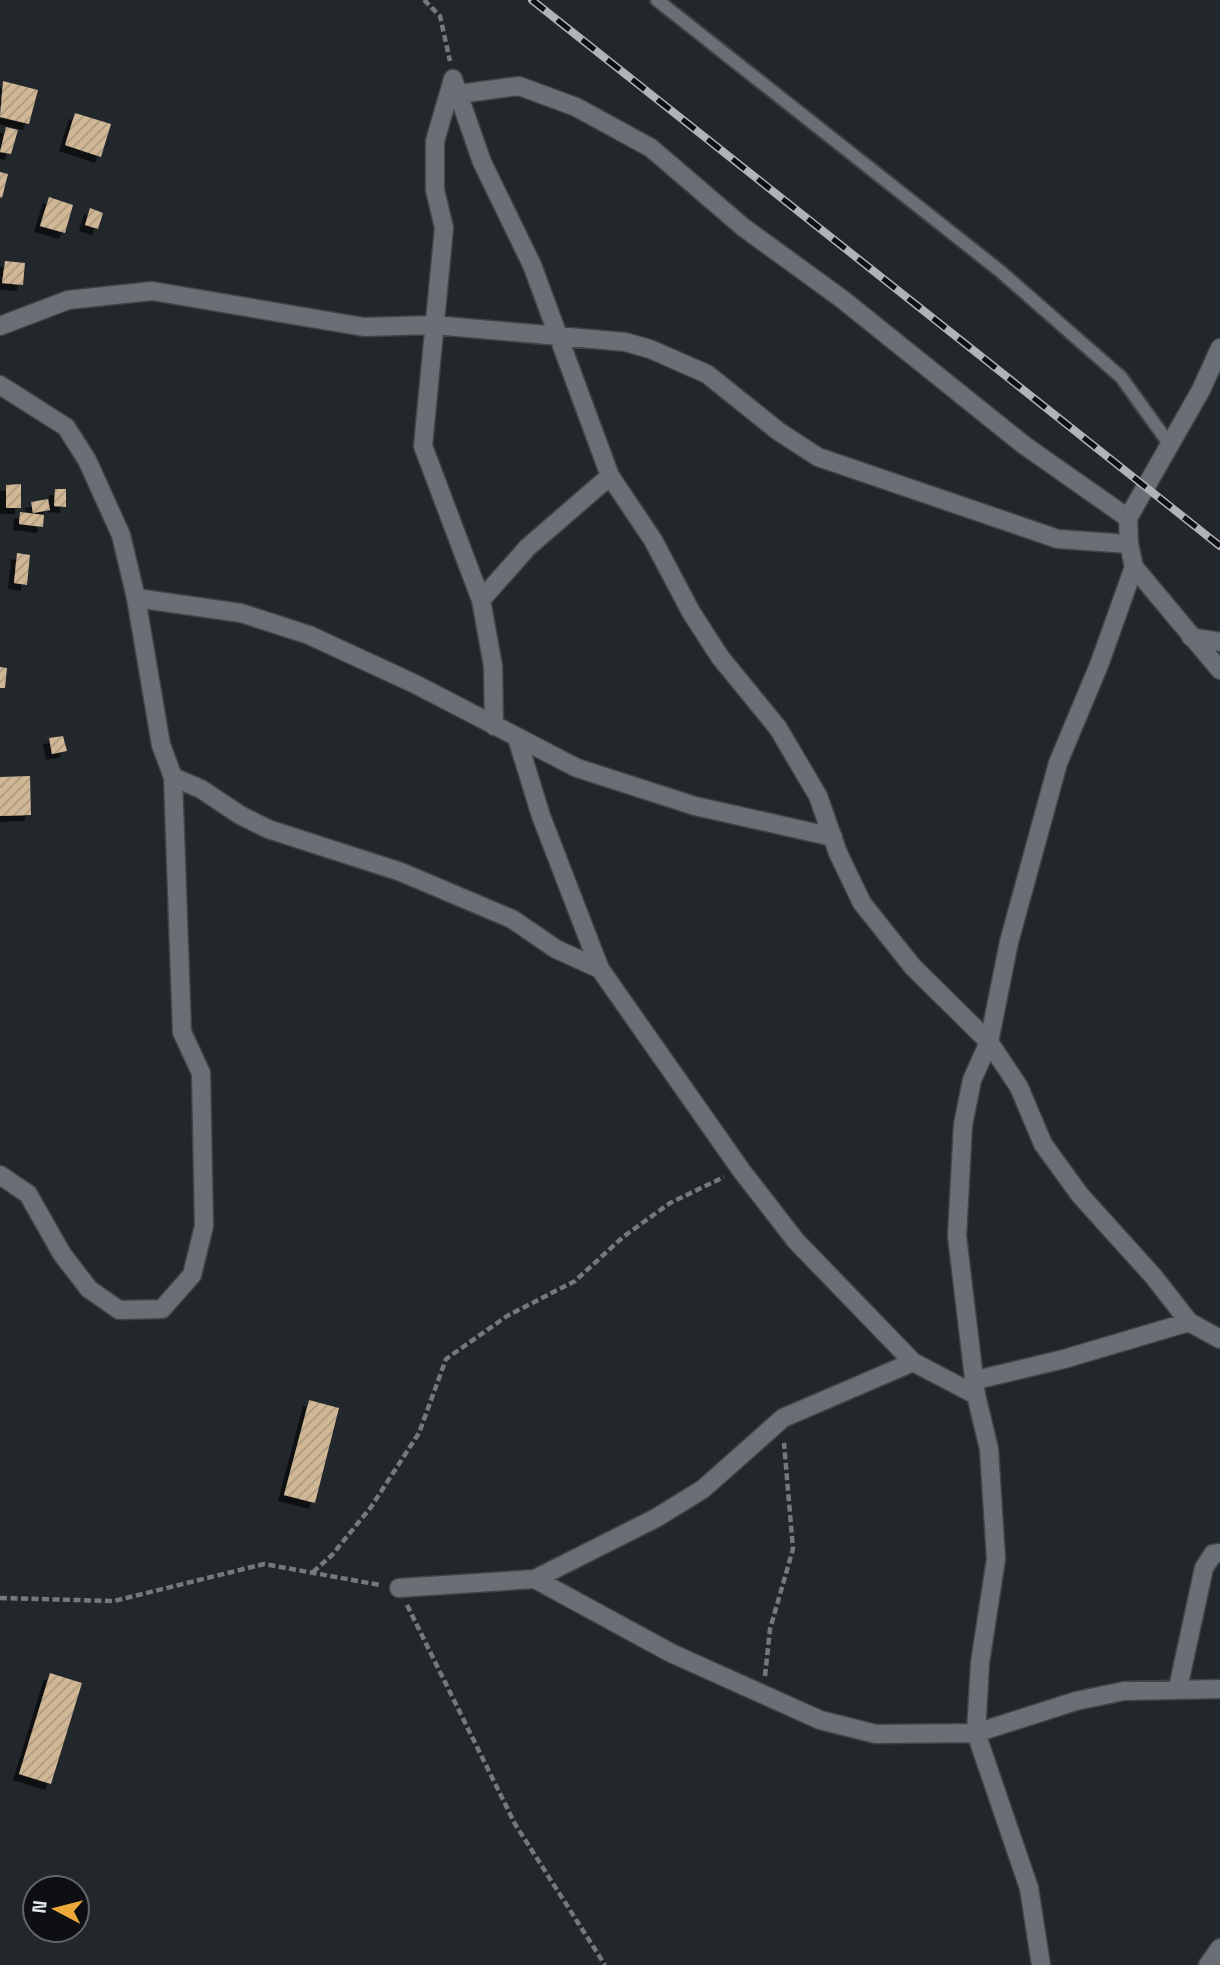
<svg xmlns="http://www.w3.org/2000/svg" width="1220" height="1965" font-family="'Space Grotesk',sans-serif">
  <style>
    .building { fill: url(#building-hatch); filter: url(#shadow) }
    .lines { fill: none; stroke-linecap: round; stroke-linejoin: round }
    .service-casing { stroke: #3f4447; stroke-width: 16 }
    .minor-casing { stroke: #3f4447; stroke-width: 21 }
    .tertiary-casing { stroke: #3f4447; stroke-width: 21 }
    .path { stroke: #75797d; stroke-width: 4.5; stroke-dasharray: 7 3.5; stroke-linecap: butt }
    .service { stroke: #696f74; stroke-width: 12 }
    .minor { stroke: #696f74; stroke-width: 18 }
    .tertiary { stroke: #696f74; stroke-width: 18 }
    .rail-casing { stroke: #b0b3b7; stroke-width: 8 }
    .rail { stroke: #0d0f12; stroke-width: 5; stroke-dasharray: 16; stroke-linecap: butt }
  </style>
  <defs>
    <pattern id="building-hatch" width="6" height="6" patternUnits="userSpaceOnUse" patternTransform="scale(1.75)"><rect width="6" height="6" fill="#d0b795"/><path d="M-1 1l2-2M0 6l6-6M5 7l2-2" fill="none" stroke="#ad9a81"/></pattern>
    <filter id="shadow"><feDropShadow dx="-6" dy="6" stdDeviation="0" flood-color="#0009"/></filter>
  </defs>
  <rect width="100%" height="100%" fill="#22272c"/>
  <path class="building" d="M 3,81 L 38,90 L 29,124 L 0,117 Z
    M 75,113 L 111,124 L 101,157 L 65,145 Z
    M 6,127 L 18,130 L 11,154 L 0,152 Z
    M 0,172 L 8,174 L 2,198 L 0,197 Z
    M 49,197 L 73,205 L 65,233 L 40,226 Z
    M 90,208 L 103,213 L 98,229 L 85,225 Z
    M 5,261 L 25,263 L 23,285 L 2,283 Z
    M 21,484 L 21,508 L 6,508 L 6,485 Z
    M 55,489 L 66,489 L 66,507 L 54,506 Z
    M 48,499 L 50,510 L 33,513 L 31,502 Z
    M 20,512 L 44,515 L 43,527 L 19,524 Z
    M 17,553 L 30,555 L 27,585 L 14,583 Z
    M 0,667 L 7,668 L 5,688 L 0,688 Z
    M 63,736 L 67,751 L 52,754 L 49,738 Z
    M 30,776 L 31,815 L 0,816 L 0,777 Z
    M 309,1400 L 339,1408 L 315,1503 L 284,1495 Z
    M 50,1673 L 82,1683 L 51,1784 L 19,1774 Z"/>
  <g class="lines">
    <defs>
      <path id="service" d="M 657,0 L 1000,271 L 1121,377 L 1170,445"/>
      <path id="minor" d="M 453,79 L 482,162 L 532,265 L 610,476 L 653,540 L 691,612 L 720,657 L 778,728 L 818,796 L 838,853 L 862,903 L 913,967 L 989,1042 L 1019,1087 L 1043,1144 L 1080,1195 L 1154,1277 L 1189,1322 L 1220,1339
        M 453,79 L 435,141 L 435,190 L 444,228 L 423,446 L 481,600 L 493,666 L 494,726
        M 459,94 L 519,86 L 576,107 L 651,148 L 743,227 L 842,299 L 1024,445 L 1128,518
        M 0,326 L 68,300 L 152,291 L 364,327 L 434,325 L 625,342 L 650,349 L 707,374 L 778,431 L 818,457 L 1058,539 L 1129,544
        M 0,385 L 66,427 L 87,460 L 121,535 L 136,598 L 161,745 L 173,777 L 201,789 L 240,815 L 268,829 L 401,872 L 512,919 L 556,949 L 600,969
        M 136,598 L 241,613 L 309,635 L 415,684 L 577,768 L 695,806 L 833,837
        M 481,600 L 528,547 L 610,476
        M 1191,637 L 1220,642
        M 517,738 L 541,816 L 600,969 L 741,1170 L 796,1241 L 913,1362 L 976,1395
        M 0,1175 L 28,1194 L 62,1254 L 89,1289 L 119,1310 L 162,1309 L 192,1275 L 204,1226 L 201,1073 L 182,1032 L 173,777
        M 976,1380 L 1064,1359 L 1189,1322
        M 535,1579 L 656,1518 L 703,1489 L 783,1418 L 913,1362
        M 399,1588 L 535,1579 L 671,1653 L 820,1720 L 876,1734 L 976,1733 L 1076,1701 L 1124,1691 L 1220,1689
        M 1178,1688 L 1204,1568 L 1213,1554 L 1220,1553
        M 1041,1965 L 1029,1888 L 976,1733 L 980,1663 L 996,1559 L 989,1449 L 976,1395 L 957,1236 L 963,1125 L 972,1080 L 989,1042 L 1009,942 L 1058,763 L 1099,665 L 1134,567
        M 1208,1965 L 1220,1948"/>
      <path id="tertiary" d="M 1220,348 L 1201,390 L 1128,518 L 1129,544 L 1134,567 L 1220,670"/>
    </defs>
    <use href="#service" class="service-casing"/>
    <use href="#minor" class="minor-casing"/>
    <use href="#tertiary" class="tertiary-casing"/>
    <path class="path" d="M 424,0 L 440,16 L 450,61
      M 313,1572 L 332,1555 L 371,1507 L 419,1433 L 446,1359 L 507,1316 L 575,1281 L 623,1237 L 670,1203 L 724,1177
      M 0,1598 L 114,1601 L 264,1564 L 380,1585
      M 407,1605 L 515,1824 L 605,1965
      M 765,1676 L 770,1629 L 793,1549 L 784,1443"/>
    <use href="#service" class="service"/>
    <use href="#minor" class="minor"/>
    <use href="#tertiary" class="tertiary"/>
    <defs>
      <path id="rail" d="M 532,0 L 1220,546"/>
    </defs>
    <use href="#rail" class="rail-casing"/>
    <use href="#rail" class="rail"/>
  </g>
  <g transform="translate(56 1909) rotate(277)"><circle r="33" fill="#0d0f12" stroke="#636568" stroke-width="2"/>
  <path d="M0-5L12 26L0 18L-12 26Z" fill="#eca93a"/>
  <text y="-10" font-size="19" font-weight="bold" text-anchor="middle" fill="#e4e7ea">N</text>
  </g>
</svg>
